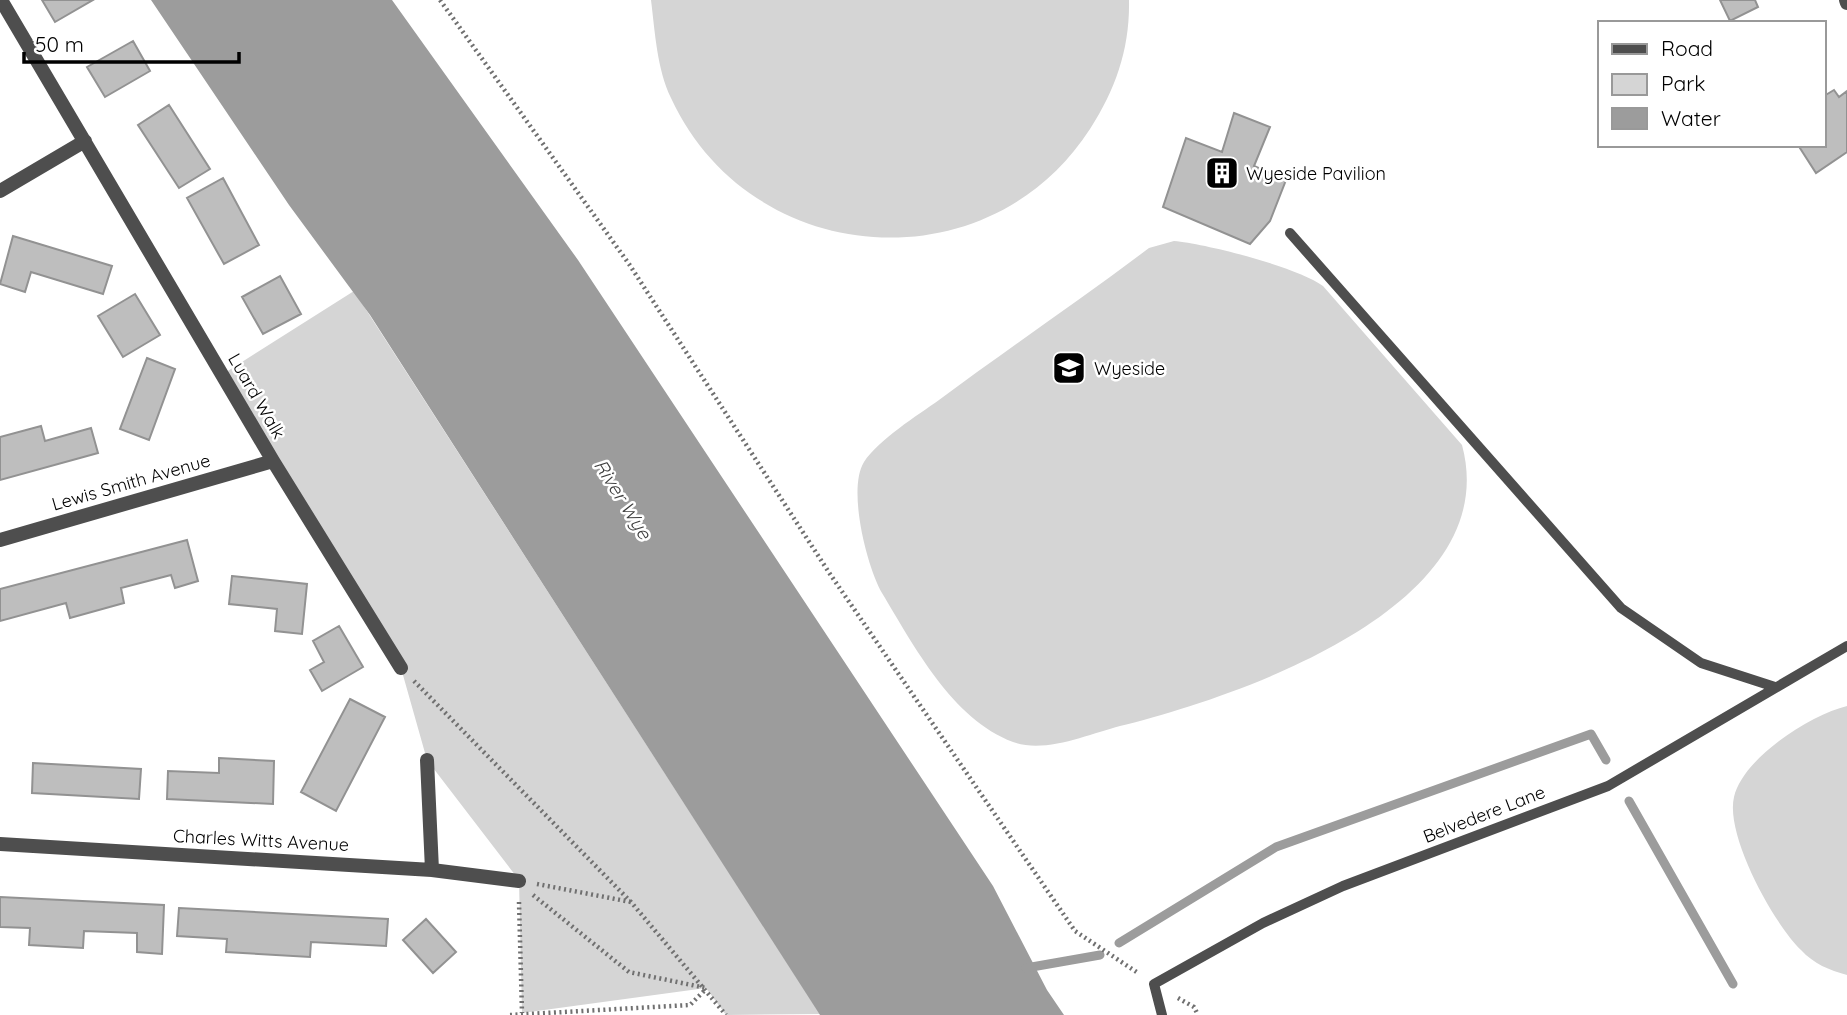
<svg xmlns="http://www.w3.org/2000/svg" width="1847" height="1015" font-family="Quicksand,sans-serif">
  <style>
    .green { fill: #d5d5d5 }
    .water { fill: #9c9c9c }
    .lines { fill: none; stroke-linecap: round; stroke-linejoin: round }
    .stream { stroke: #9c9c9c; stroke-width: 9 }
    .building { fill: #bebebe; stroke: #929292; stroke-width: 2 }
    .path { stroke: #707070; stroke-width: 4.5; stroke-dasharray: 2 3.5; stroke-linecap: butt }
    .service { stroke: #4e4e4e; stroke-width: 10 }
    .minor { stroke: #4e4e4e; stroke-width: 14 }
    .labels { text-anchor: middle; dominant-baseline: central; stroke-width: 5; stroke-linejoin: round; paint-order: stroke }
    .poi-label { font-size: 18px; fill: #000; stroke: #fff; text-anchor: start }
    .street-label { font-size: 18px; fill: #000; stroke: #fff }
    .water-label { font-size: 19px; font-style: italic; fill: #3d3d3d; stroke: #fff }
  </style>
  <rect width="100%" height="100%" fill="#fff"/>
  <path class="green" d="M 651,0 L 1129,0 C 1130,48 1116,89 1090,129 C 988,287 750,269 671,98 C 657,69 655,32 651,0 Z
    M 1174,241 C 1207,244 1297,267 1323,286 L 1462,445 C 1506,608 1236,697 1120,726 C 1089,734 1045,754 1013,742 C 952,719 914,646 882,593 C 867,567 847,489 864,462 C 878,440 918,415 939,400 C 1009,348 1080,300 1149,248 Z
    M 354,291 L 820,1014 L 726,1015 L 706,988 L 522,1013 L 519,880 L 427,760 L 401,668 L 223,374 Z
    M 1847,706 L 1847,975 C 1829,970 1814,964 1801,950 C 1773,923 1725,835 1734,797 C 1743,758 1810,715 1847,706 Z"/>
  <path class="water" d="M 151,0 L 392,0 L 578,260 L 993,886 L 1047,990 L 1064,1015 L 820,1015 L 370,315 L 289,205 Z"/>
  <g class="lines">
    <path class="stream" d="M 1629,801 L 1733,984
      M 1119,943 L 1276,847 L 1591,734 L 1606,760
      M 1026,968 L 1100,955"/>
  </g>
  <path class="building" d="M 42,0 L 93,0 L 55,22 Z
    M 1720,0 L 1755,0 L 1758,7 L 1730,21 Z
    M 133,41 L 150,71 L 105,97 L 87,67 Z
    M 1834,90 L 1839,97 L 1847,91 L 1847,152 L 1816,173 L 1798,145 L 1824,145 L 1824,96 Z
    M 169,105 L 210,169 L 179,188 L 138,125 Z
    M 1234,113 L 1270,127 L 1254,166 L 1286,180 L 1270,221 L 1250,244 L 1163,207 L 1186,138 L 1222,152 Z
    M 223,178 L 259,245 L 224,264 L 187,198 Z
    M 13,236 L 112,266 L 103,294 L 31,272 L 25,292 L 0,284 Z
    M 280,276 L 301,314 L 263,334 L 242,297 Z
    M 135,294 L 160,335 L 123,357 L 98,316 Z
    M 147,358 L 175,369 L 149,440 L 120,429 Z
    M 41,426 L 45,441 L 91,428 L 98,453 L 0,480 L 0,437 Z
    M 187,540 L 198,581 L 175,588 L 171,575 L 121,588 L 124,603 L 70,618 L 66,603 L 0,621 L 0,589 Z
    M 232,576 L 307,584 L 302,634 L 275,631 L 277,609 L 229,604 Z
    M 339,626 L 363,667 L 322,691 L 310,670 L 324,662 L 313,641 Z
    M 350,699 L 385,717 L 336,811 L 301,792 Z
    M 219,758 L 274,761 L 273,804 L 167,799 L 168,771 L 219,773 Z
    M 33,763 L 141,769 L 139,799 L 32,793 Z
    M 0,897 L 164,905 L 162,954 L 137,952 L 137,933 L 84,931 L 83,948 L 29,945 L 30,928 L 0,927 Z
    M 179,908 L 388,919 L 386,946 L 311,942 L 310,957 L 226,952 L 227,939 L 177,936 Z
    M 426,919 L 456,952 L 433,973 L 403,940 Z"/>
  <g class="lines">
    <path class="path" d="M 440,0 L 629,264 L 830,574 L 1075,931 L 1138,973
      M 414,681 L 631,902 L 726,1015
      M 537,884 L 631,902
      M 533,895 L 629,972 L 706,988
      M 519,902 L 522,1013
      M 1178,998 L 1194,1007 L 1198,1015
      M 510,1015 L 690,1005 L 706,989"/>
    <path class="service" d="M 1290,233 L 1621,608 L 1701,663 L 1775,687
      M 1162,1015 L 1154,984 L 1263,923 L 1343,886 L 1608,786 L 1847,646"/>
    <path class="minor" d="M 1,0 L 273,461 L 401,668
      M 1846,0 L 1847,3
      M 0,191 L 85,141
      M 0,540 L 273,461
      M 427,760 L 432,870
      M 0,844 L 432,870 L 519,881"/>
  </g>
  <defs>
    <symbol id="building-square" viewBox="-11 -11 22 22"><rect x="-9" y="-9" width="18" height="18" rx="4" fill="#000" stroke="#fff"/><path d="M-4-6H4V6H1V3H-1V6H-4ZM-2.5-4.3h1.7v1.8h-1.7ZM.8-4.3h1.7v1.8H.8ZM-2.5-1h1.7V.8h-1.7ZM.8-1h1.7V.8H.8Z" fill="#fff"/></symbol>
    <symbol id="school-square" viewBox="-11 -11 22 22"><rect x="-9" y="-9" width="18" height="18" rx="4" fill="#000" stroke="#fff"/><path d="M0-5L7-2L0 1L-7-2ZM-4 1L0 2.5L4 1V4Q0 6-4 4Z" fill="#fff"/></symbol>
  </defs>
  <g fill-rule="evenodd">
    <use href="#building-square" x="1203" y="154" width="38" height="38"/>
    <use href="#school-square" x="1050" y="349" width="38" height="38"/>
  </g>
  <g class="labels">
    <g class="poi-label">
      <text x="1246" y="173">Wyeside Pavilion</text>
      <text x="1094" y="368">Wyeside</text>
    </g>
    <g class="street-label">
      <text transform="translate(257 396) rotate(60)">Luard Walk</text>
      <text transform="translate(131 482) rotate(-16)">Lewis Smith Avenue</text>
      <text transform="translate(1484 814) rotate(-21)">Belvedere Lane</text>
      <text transform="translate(261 840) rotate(3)">Charles Witts Avenue</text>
    </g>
    <g class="water-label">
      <text transform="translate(623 499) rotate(58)">River Wye</text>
    </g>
  </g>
  <rect x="1598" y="21" width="228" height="126" fill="#ffffff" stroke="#999999" stroke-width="2"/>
  <rect x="1612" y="44" width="35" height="10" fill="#4e4e4e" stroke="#999999" stroke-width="2"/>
  <text x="1661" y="56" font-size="21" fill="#000000">Road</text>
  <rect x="1612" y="74" width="35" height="21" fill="#d5d5d5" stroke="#999999" stroke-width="2"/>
  <text x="1661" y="91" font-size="21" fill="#000000">Park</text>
  <rect x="1612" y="108" width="35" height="21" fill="#9c9c9c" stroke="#999999" stroke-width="2"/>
  <text x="1661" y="126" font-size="21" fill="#000000">Water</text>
  <path d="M24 52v10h215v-10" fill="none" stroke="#000000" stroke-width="3.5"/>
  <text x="35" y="52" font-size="21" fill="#000000" stroke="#ffffff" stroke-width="5" paint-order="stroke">50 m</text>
</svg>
